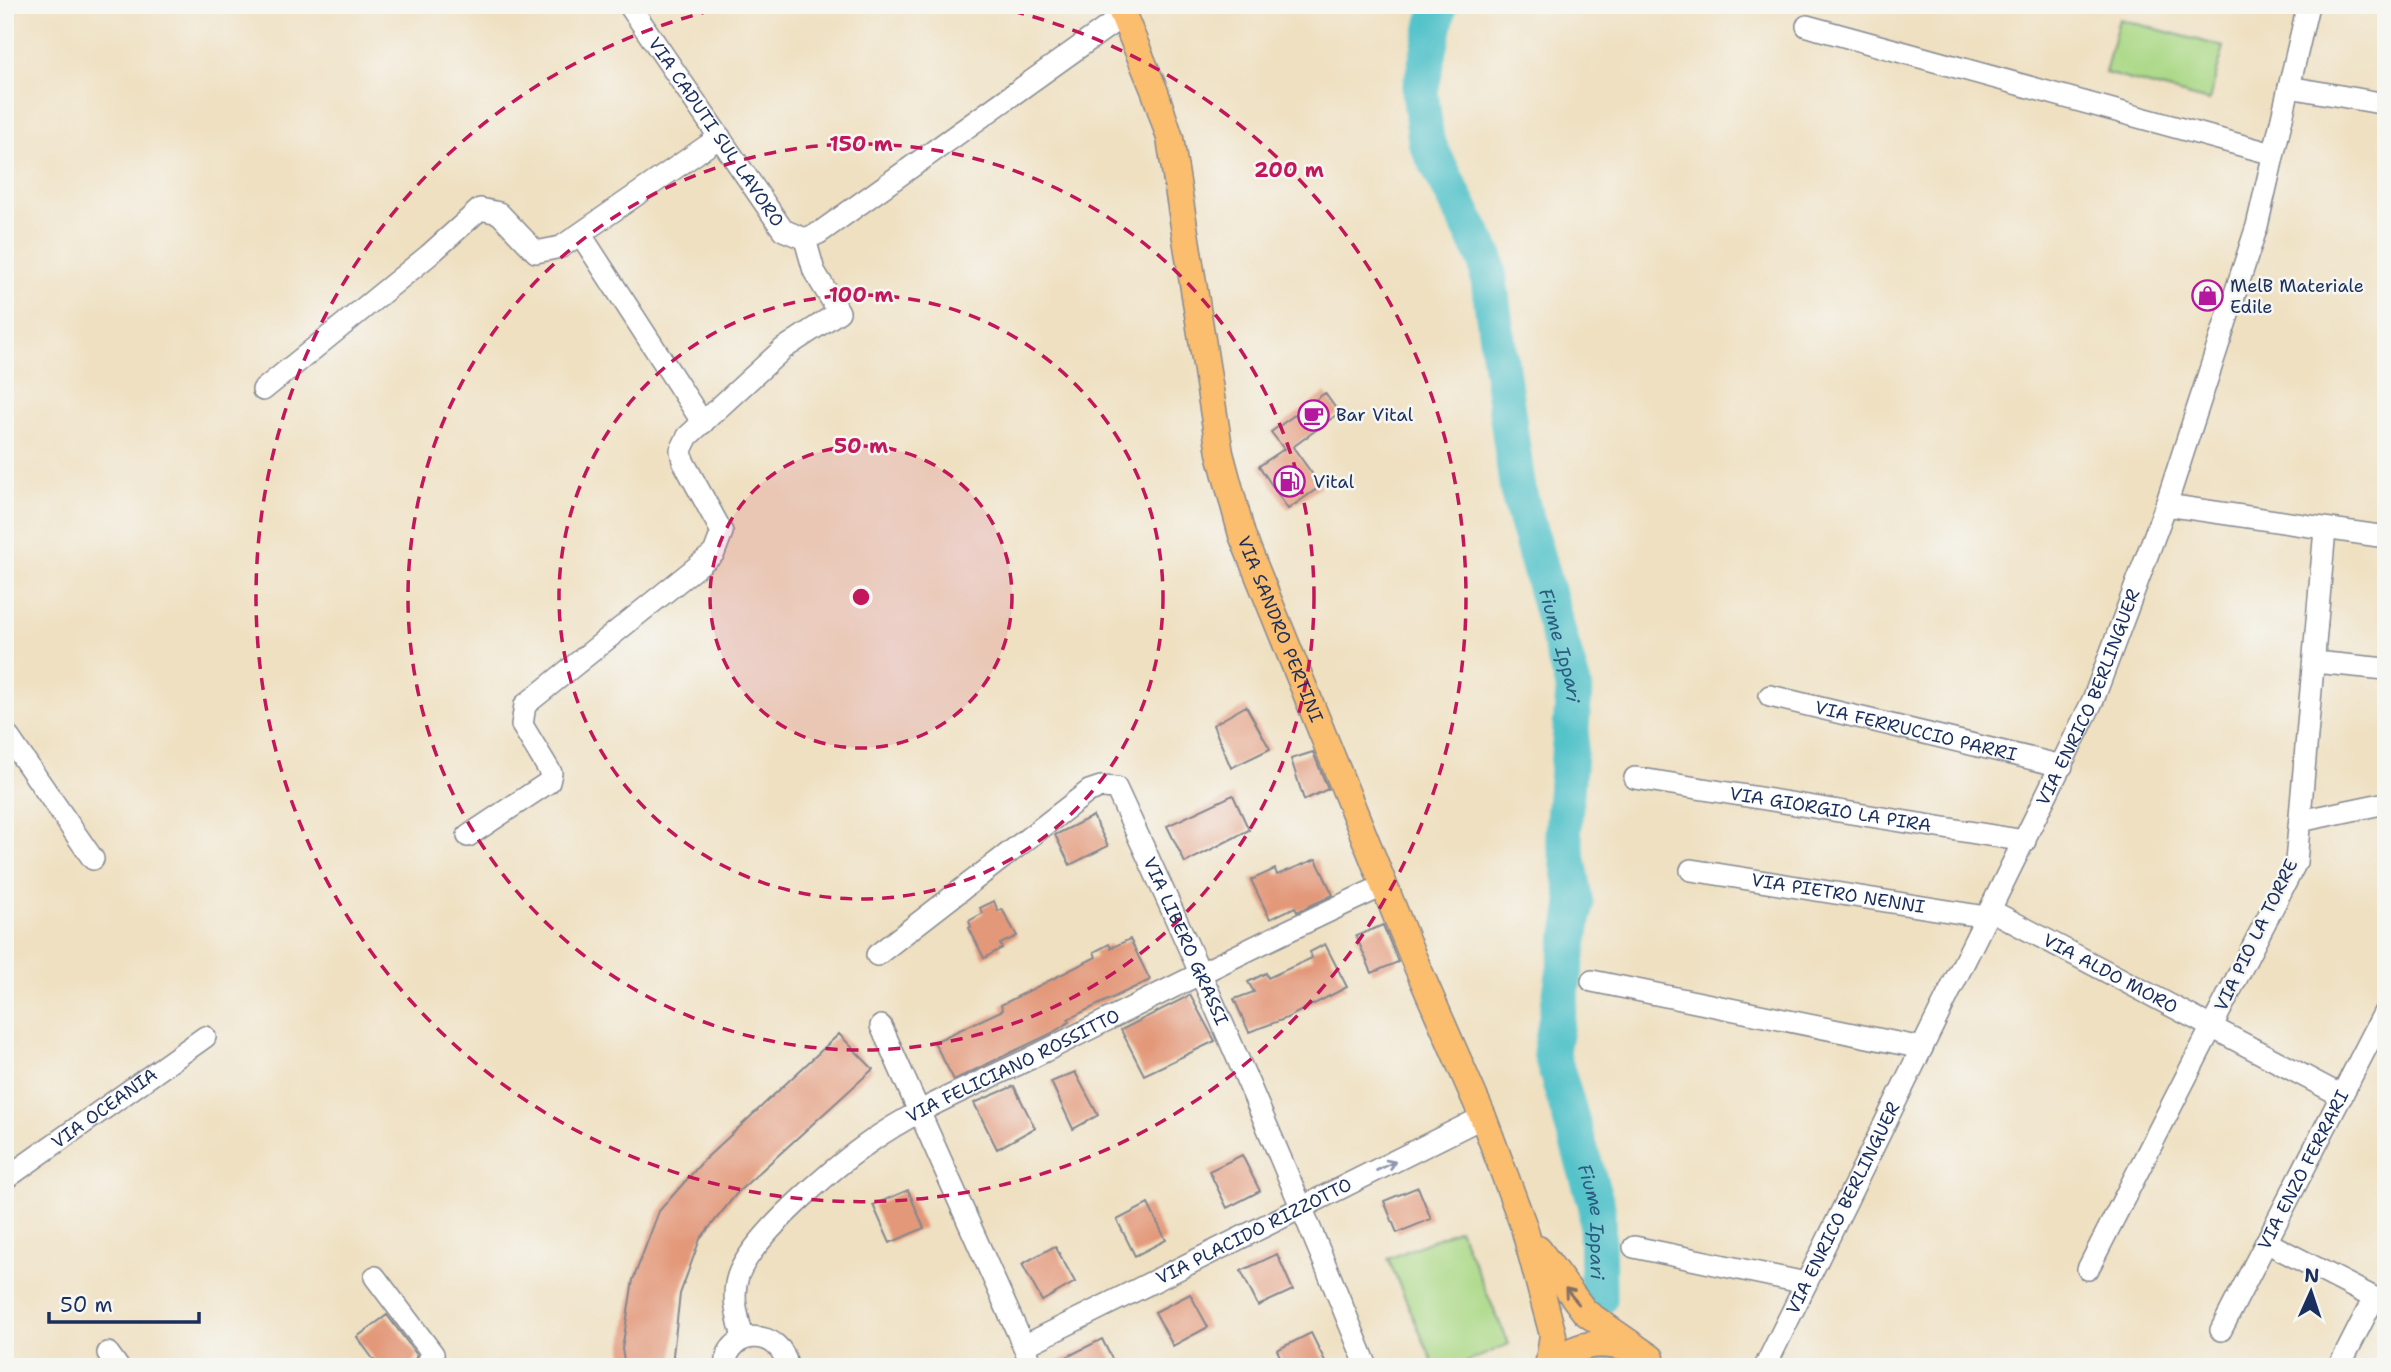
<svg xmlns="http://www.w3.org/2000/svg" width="2391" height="1372" font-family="'Shantell Sans',sans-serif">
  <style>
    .green { fill: #aad885; stroke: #628472; stroke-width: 2 }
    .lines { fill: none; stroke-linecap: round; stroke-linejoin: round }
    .river { stroke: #55c3ca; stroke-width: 37 }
    .building { fill: #e39879 }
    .minor-casing { stroke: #858890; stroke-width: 24 }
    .major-casing { stroke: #858890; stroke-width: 29 }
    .minor { stroke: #fff; stroke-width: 21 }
    .major { stroke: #fbbd6e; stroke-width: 26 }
    .oneway { stroke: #8d97ae }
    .oneway2 { stroke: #806f65 }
    .ring { fill: none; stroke: #c2185b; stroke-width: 3.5; stroke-dasharray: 12 9 }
    .labels { text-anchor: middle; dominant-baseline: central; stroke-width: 5; stroke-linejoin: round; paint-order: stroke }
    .street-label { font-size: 18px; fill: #1b2f5e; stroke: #f6f6f2 }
    .poi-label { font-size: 18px; fill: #1b2f5e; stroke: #f6f6f2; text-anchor: start }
    .water-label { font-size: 19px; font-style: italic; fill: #2c5b7e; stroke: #f6f6f2 }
    .centre { fill: #c2185b; stroke: #f6f6f2; stroke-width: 3.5 }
    .ring-label { font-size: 21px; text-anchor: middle; font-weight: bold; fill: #c2185b; stroke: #f6f6f2; stroke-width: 5; stroke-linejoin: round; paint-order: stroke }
  </style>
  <rect width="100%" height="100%" fill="#f6f6f2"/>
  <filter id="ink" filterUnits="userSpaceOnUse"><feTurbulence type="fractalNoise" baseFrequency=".0143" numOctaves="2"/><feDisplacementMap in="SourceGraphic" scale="14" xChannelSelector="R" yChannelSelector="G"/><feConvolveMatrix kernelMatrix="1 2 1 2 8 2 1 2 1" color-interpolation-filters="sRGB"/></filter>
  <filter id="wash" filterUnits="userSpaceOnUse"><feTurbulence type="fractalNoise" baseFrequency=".00686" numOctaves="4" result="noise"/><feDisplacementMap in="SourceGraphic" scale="28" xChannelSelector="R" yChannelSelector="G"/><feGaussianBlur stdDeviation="1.57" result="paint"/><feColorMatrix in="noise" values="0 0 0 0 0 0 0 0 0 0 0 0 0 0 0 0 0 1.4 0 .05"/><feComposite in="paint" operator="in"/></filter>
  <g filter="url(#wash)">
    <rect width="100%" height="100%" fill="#efe0c1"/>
    <path class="green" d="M 2119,19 L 2224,47 L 2209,101 L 2105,73 Z
      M 1459,1229 L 1509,1344 L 1456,1367 L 1435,1367 L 1388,1259 Z
      M 1602,1353 L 1644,1367 L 1569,1367 Z"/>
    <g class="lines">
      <g class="river">
        <path id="s1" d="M 1439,5 L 1420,91 L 1426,141 L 1486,259 L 1518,491 L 1574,690 L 1563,832 L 1576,904 L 1551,1052 L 1597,1207 L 1598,1299"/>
        <path d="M 1610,1354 L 1614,1367"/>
      </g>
    </g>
    <g id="blocks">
      <path class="building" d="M 1325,393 L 1339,413 L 1293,447 L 1321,486 L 1288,509 L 1259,466 L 1284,449 L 1271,432 Z
        M 1246,706 L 1270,749 L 1231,768 L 1213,725 Z
        M 1313,752 L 1328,789 L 1304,800 L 1291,759 Z
        M 1233,795 L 1249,830 L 1185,863 L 1167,826 Z
        M 1093,816 L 1108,846 L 1070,865 L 1055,835 Z
        M 1316,859 L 1333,895 L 1297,912 L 1295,907 L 1270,919 L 1251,880 L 1275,869 L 1277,875 Z
        M 994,901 L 998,911 L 1002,909 L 1017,936 L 1000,944 L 1002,948 L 984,958 L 969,928 L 971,927 L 969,921 L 983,913 L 980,908 Z
        M 1383,925 L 1398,962 L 1372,973 L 1356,936 Z
        M 1130,939 L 1150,980 L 1068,1019 L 1069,1022 L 1052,1033 L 954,1080 L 934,1042 L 1003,1010 L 1001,1005 L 1096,957 L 1094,952 L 1109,944 L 1111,948 Z
        M 1325,944 L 1347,987 L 1287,1018 L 1249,1032 L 1234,999 L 1254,992 L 1248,982 L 1266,973 L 1268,978 L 1312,958 L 1310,952 Z
        M 1190,995 L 1215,1041 L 1144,1075 L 1121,1030 Z
        M 839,1034 L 873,1069 L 738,1192 L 700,1239 L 680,1294 L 673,1355 L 675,1367 L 625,1367 L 622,1349 L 633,1280 L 659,1211 L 704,1160 Z
        M 1075,1072 L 1098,1115 L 1073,1129 L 1051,1082 Z
        M 1014,1086 L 1035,1128 L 997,1149 L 974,1103 Z
        M 1242,1155 L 1260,1191 L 1227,1208 L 1209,1171 Z
        M 1418,1187 L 1431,1219 L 1397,1233 L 1384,1201 Z
        M 908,1190 L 924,1228 L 890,1243 L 873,1205 Z
        M 1148,1204 L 1166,1240 L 1135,1256 L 1117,1220 Z
        M 1055,1246 L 1075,1282 L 1042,1301 L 1022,1264 Z
        M 1277,1254 L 1293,1290 L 1258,1306 L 1241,1271 Z
        M 1190,1294 L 1208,1327 L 1173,1346 L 1155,1312 Z
        M 387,1315 L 417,1355 L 412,1367 L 379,1367 L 357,1337 Z
        M 1311,1333 L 1328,1367 L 1285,1367 L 1277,1350 Z
        M 1102,1339 L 1116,1367 L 1047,1367 Z"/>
    </g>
  </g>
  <g filter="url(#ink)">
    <use href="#blocks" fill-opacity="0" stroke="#858890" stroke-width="2"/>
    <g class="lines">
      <defs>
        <g id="minor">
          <path id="s2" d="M 629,5 L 783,230 L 805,239 L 819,233 L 1124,15"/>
          <path d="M 1807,26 L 2273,154"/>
          <path d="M 2289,87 L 2386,104"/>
          <path d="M 581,235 L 703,423"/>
          <path d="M 263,390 L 429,255 L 480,209 L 499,213 L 536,252 L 561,247 L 720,137"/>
          <path d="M 2166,505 L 2386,537"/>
          <path d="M 2314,662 L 2386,669"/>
          <path id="s3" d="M 1770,696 L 2062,766"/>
          <path d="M 5,732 L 93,859"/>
          <path id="s4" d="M 1635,778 L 2025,841"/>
          <path d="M 2300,821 L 2386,803"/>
          <path d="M 468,836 L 549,782 L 551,773 L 522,725 L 525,705 L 714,553 L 722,532 L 683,461 L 681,450 L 688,436 L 783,349 L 839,312 L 814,271 L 805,239"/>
          <path id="s5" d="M 1691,870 L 1986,917"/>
          <path id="s6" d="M 1990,910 L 2342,1096"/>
          <path id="s7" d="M 877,955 L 1089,791 L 1101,787 L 1116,788 C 1205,979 1288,1171 1367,1367"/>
          <path d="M 1592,981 L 1922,1048"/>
          <path d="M 881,1026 L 1033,1367"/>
          <path id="s8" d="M 5,1179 L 205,1037"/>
          <path d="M 2266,1242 L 2386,1304"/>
          <path d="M 1634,1247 L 1806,1283"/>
          <path d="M 2088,1269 L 2296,862 L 2325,529"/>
          <path d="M 375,1277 L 433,1354 L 425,1367"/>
          <path id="s9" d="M 2221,1330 L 2386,1009"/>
          <path id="s10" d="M 743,1338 C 738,1318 731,1297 738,1276 C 751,1238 833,1168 867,1144 C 919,1106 984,1082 1041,1053 C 1155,996 1269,938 1385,885"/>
          <path id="s11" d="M 1024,1346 L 1483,1117"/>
          <path d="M 108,1353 L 118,1367"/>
          <path d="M 725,1367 C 727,1327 783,1328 787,1367"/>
          <path id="s12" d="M 1765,1367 L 2093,700 L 2166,505 L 2257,226 L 2308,5"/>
          <path d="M 2339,1367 L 2374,1298"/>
        </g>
        <g id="major">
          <path id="s13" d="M 1119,5 L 1155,92 L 1170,138 L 1220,453 L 1242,535 L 1413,957 L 1483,1117 L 1524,1227 L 1553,1335 L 1548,1367"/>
          <path d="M 1538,1249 L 1585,1312 L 1651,1358"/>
          <path d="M 1549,1367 C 1575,1342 1601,1340 1634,1350"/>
        </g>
      </defs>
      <use href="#minor" class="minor-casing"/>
      <use href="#major" class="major-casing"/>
      <use href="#minor" class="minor"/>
      <use href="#major" class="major"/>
    </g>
    <defs><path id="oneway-shaft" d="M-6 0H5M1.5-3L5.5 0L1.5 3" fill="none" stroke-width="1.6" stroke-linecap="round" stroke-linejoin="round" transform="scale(1.75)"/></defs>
    <use class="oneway" href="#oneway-shaft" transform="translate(1386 1166) rotate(-26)"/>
    <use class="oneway2" href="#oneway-shaft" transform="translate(1572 1296) rotate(-130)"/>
  </g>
  <circle cx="861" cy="597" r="151" fill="#c2185b" fill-opacity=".12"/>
  <g class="ring">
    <circle cx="861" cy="597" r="151"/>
    <circle cx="861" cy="597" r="302"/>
    <circle cx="861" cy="597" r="453"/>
    <path d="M992 6A605 605 0 1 1 730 6"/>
  </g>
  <defs>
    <symbol id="shop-ring" viewBox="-11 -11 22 22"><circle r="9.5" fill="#f6f6f2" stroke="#b5179e" stroke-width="1.5"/><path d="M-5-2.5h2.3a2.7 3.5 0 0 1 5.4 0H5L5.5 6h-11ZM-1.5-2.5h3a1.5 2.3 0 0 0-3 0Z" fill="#b5179e"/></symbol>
    <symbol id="cafe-ring" viewBox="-11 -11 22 22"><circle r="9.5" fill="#f6f6f2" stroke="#b5179e" stroke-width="1.5"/><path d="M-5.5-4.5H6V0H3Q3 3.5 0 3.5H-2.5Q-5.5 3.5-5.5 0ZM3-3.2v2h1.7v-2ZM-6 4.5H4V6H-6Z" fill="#b5179e"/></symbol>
    <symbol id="fuel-ring" viewBox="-11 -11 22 22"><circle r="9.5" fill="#f6f6f2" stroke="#b5179e" stroke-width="1.5"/><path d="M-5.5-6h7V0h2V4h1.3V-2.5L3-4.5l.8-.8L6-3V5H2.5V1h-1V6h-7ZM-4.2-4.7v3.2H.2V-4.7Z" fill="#b5179e"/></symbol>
  </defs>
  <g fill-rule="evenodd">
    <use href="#shop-ring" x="2190" y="278" width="35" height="35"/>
    <use href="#cafe-ring" x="1296" y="398" width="35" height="35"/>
    <use href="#fuel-ring" x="1272" y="464" width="35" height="35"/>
  </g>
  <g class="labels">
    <g class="street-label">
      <text stroke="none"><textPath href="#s2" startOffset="154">VIA CADUTI SUL LAVORO</textPath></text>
      <text stroke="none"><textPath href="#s13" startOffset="648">VIA SANDRO PERTINI</textPath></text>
      <text stroke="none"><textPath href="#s12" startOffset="744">VIA ENRICO BERLINGUER</textPath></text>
      <text stroke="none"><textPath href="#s3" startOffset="150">VIA FERRUCCIO PARRI</textPath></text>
      <text stroke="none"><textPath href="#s4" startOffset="198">VIA GIORGIO LA PIRA</textPath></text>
      <text stroke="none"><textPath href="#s5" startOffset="149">VIA PIETRO NENNI</textPath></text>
      <text transform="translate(2256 935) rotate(-64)">VIA PIO LA TORRE</text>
      <text stroke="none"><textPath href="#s7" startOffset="464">VIA LIBERO GRASSI</textPath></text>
      <text stroke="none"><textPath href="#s6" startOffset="136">VIA ALDO MORO</textPath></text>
      <text stroke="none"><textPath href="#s10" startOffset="415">VIA FELICIANO ROSSITTO</textPath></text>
      <text stroke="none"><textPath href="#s8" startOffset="122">VIA OCEANIA</textPath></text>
      <text stroke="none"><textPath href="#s9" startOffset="180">VIA ENZO FERRARI</textPath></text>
      <text stroke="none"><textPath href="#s12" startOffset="177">VIA ENRICO BERLINGUER</textPath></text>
      <text stroke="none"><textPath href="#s11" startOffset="257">VIA PLACIDO RIZZOTTO</textPath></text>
    </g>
    <g class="poi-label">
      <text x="2230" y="286">MelB Materiale<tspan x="2230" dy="21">Edile</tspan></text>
      <text x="1336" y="415">Bar Vital</text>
      <text x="1313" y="482">Vital</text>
    </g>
    <g class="water-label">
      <text stroke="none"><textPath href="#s1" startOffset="665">Fiume Ippari</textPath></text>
      <text stroke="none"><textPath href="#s1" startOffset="1253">Fiume Ippari</textPath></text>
    </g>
  </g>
  <circle cx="861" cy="597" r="10" class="centre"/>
  <g class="ring-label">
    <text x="861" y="151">150 m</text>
    <text x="1289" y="177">200 m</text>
    <text x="861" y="302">100 m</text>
    <text x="861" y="453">50 m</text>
  </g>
  <rect width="2391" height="1372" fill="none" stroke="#f6f6f2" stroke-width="28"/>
  <g transform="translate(2311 1292) rotate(3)" stroke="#f6f6f2" stroke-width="5" paint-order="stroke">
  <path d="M0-5L12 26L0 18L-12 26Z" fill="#1b2f5e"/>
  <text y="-10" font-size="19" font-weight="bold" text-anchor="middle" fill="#1b2f5e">N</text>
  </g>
  <path d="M49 1312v10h150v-10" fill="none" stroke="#1b2f5e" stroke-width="3.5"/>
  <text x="60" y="1312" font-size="21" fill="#1b2f5e" stroke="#f6f6f2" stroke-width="5" paint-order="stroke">50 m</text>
</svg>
